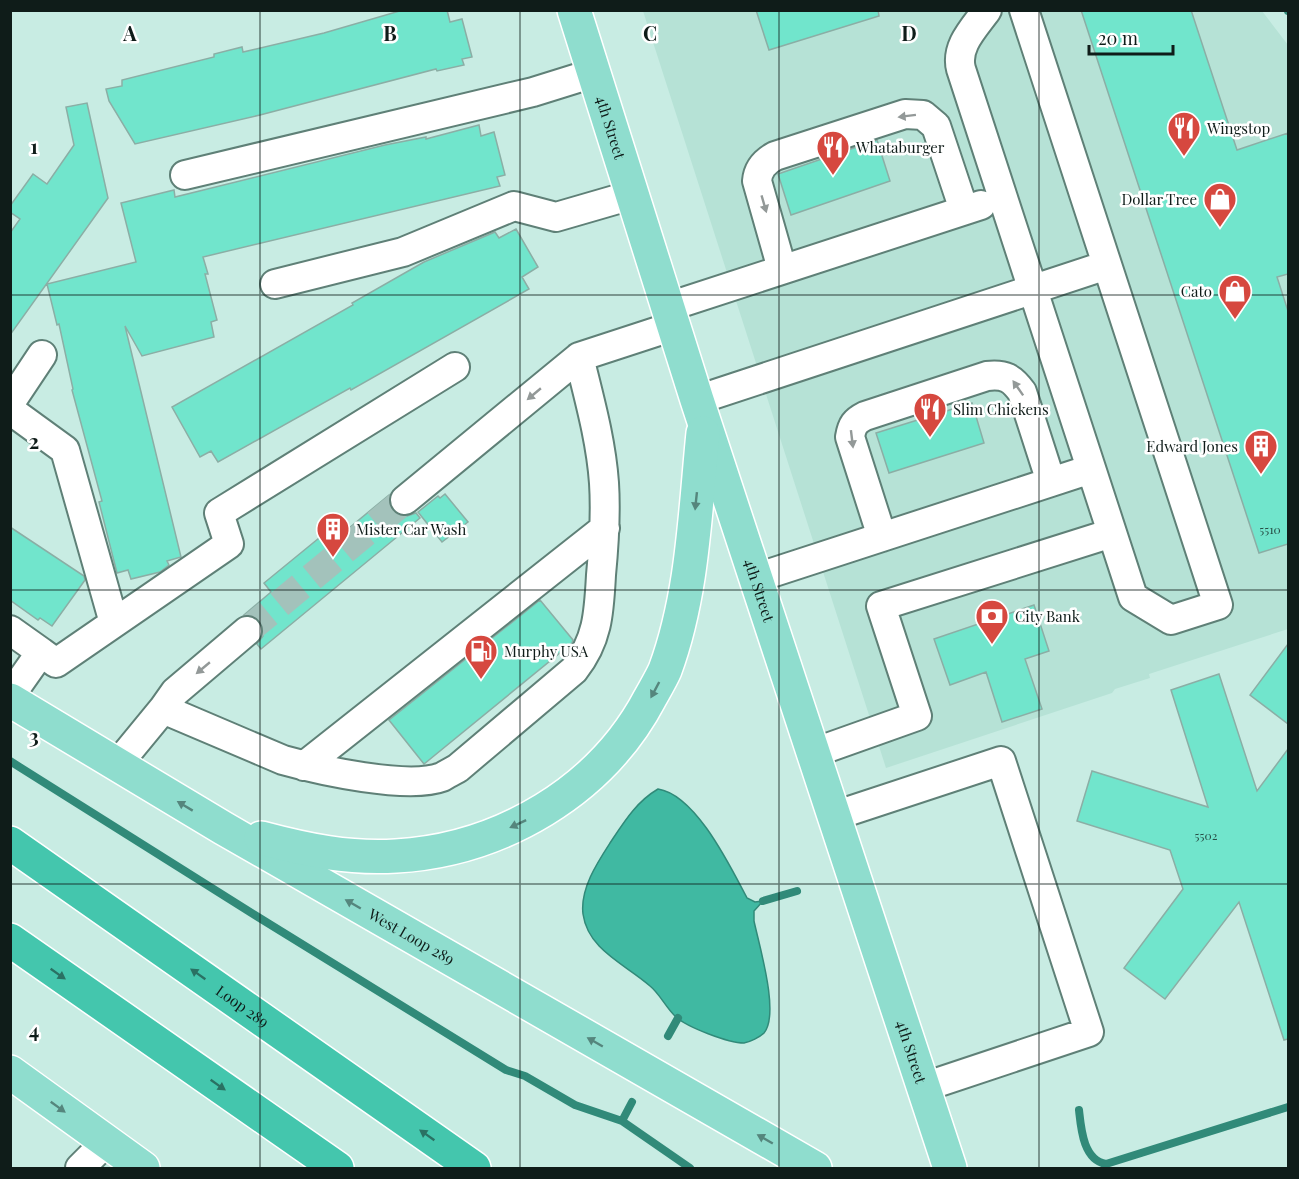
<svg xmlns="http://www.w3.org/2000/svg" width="1299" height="1179" font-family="'Playfair Display',serif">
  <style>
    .built { fill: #b6e2d6 }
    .water { fill: #40b9a2; stroke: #318a79; stroke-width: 1.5 }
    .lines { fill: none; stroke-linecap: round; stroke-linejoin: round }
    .stream { stroke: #318a79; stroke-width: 8 }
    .building { fill: #71e5cc; stroke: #8baea5; stroke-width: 1.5 }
    .minor-tunnel { stroke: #a3c2bb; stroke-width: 28; stroke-dasharray: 28 14; stroke-linecap: butt }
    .minor-casing { stroke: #5f8077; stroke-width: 32 }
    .major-casing { stroke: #fff; stroke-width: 36 }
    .highway-casing { stroke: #fff; stroke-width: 36 }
    .minor { stroke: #fff; stroke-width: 28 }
    .major { stroke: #8fddce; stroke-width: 33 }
    .highway { stroke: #44c6ad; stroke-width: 33 }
    .oneway { fill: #939998 }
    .oneway2 { fill: #55867d }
    .oneway3 { fill: #2a7163 }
    .grid { fill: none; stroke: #0f1c19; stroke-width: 1.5; stroke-opacity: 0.55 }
    .labels { text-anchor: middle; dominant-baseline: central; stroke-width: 5; stroke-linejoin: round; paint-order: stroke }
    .number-label { font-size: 12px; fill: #284e46 }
    .street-label { font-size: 15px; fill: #0f1c19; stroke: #fff }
    .poi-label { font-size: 15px; fill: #0f1c19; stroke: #fff; text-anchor: start }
    .grid-label { font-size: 20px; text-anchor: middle; font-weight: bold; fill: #0f1c19; stroke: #fff; stroke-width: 5; stroke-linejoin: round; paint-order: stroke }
  </style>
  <rect width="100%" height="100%" fill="#c8ece3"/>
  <path class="built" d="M 643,11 L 1262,11 L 1288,45 L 1288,629 L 1149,674 L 1150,678 L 1115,689 L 1112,693 L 886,768 Z"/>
  <path class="water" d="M 658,789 C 696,795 730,866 747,898 L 755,902 L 763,901 L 754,911 L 754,921 C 759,945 780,1014 764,1033 C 760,1037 750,1042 744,1043 C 728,1043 687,1027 676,1017 C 666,1008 660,994 650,986 C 625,964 588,950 583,914 C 580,889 597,863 610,843 C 624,822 636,802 658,789 Z"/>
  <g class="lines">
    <path class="stream" d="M 1288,10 L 1288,11
      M 10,761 L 258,917 L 506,1070 L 525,1076 L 575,1105 L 622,1121 L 632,1102
      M 763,901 L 797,891
      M 668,1036 L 678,1018
      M 1079,1110 C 1081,1128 1083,1160 1106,1164 L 1288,1107
      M 622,1121 L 690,1168"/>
  </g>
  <path class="building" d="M 403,10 L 447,10 L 450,22 L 462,19 L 472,57 L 462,59 L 464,65 L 437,71 L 436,69 L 260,115 L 135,144 L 109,101 L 106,89 L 122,86 L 122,80 L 214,57 L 214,54 L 242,47 L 243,52 L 324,33 Z
    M 756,10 L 878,10 L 879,16 L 769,50 Z
    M 1081,10 L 1191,10 L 1237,150 L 1288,133 L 1288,274 L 1277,277 L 1288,311 L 1288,544 L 1259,553 Z
    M 87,103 L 108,198 L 10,335 L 10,233 L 20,219 L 10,212 L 10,206 L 33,174 L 47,184 L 74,145 L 66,107 Z
    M 479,125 L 481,136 L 494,132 L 505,175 L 497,177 L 500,186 L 203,257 L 208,274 L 205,274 L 217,320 L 211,322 L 214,337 L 142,356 L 125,326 L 181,557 L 167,561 L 169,565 L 160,572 L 131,579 L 128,570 L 117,573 L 99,502 L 102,501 L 72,390 L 73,389 L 59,324 L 57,325 L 47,284 L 136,262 L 121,203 L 174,190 L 175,197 L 385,145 L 426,137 L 426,139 Z
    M 877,140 L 890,181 L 791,215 L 778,174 Z
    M 516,229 L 538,267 L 522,277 L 529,289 L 351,390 L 350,388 L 218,462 L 211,451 L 200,457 L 172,407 L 353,305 L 352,303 L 424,262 L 495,232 L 499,238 Z
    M 972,403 L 984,443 L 889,473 L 876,433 Z
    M 445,494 L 468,522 L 442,542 L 418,512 L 438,496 L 440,498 Z
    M 389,495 L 389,503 L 393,511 L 399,515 L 407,516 L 416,513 L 420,518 L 261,649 L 257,644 L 263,636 L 263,629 L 260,621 L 253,616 L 244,615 L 271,592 L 264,583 L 335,525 L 343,533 Z
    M 10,527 L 84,576 L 85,580 L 52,626 L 40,618 L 38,620 L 10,600 Z
    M 540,600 L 573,640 L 572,643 L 424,764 L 389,720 Z
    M 1034,605 L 1049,651 L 1025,659 L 1042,709 L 1002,722 L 986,672 L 950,685 L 934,639 Z
    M 1288,644 L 1288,724 L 1250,695 Z
    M 1219,674 L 1257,791 L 1288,749 L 1288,1039 L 1284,1040 L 1239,902 L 1165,999 L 1124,968 L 1183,889 L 1170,850 L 1077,821 L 1092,771 L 1208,807 L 1171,690 Z"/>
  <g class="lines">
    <path class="minor-tunnel" d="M 247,631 L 405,500"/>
    <defs>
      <path id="minor" d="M 987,10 C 975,27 955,46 961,69 L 1133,597 L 1171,620 L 1218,605 L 1024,10
        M 185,175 L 533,92 L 594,73
        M 782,269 L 757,181 C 758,169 764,162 775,156 L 905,114 L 923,115 L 936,126 L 964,210
        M 275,284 L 403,252 L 514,206 L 556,217 L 632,195
        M 668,307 L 981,205
        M 697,400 L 1107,265
        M 10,403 L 42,355
        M 10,410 L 65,450 L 114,623
        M 405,500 L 579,357
        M 882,537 L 850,437 C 852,425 855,421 865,416 L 987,376 C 1005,374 1012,378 1022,392 L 1051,482
        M 756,578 L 1091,469
        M 10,630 L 41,652
        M 10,696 L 41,652 L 56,663 L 229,544 L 219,513 L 455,367
        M 163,709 L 175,692 L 247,631
        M 813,753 L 917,716 L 881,606 L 1112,533
        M 117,765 L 163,709 L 283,760 C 319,770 408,790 442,777 C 447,774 453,771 458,768 L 574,670 C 598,640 599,612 601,575 C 604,544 606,514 604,483 C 601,440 589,398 579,357 L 674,326
        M 304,766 L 605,528
        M 834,816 L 1001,761 L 1089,1032 L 924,1087
        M 80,1168 L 106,1142"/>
      <g id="major">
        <path id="s1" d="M 574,10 L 697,400 L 950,1168"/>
        <path id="s2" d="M 10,700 L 223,828 L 815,1168"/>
        <path d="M 261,838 C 306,850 349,859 396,856 C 501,850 601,791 650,698 C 655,689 661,679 665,670 C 693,594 695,512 703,433"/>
        <path d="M 10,1072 L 143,1168"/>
      </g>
      <g id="highway">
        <path id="s3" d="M 10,843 L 474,1168"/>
        <path d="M 10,940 L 337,1168"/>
      </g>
    </defs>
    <use href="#minor" class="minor-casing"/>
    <use href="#major" class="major-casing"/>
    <use href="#highway" class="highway-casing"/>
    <use href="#minor" class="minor"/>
    <use href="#major" class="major"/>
    <use href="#highway" class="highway"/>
  </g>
  <defs><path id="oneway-solid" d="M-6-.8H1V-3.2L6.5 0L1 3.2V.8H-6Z" transform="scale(1.5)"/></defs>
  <g class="oneway">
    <use href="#oneway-solid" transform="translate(907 116) rotate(173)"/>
    <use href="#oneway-solid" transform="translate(764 204) rotate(74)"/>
    <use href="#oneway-solid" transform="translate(1018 388) rotate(-125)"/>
    <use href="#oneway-solid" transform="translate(534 394) rotate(140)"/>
    <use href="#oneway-solid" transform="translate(852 439) rotate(83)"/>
    <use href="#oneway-solid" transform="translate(203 668) rotate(140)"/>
  </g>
  <g class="oneway2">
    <use href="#oneway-solid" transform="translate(696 501) rotate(96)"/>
    <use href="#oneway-solid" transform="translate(655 690) rotate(118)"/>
    <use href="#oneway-solid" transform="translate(185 806) rotate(-149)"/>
    <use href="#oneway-solid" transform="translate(518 824) rotate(155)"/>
    <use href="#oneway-solid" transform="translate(353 904) rotate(-150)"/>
    <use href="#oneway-solid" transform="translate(595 1042) rotate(-150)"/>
    <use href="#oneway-solid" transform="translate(58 1107) rotate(36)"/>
    <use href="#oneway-solid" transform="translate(765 1139) rotate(-150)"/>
  </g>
  <g class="oneway3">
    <use href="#oneway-solid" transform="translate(58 974) rotate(35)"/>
    <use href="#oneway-solid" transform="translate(198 974) rotate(-145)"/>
    <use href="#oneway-solid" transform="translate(218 1085) rotate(35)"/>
    <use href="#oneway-solid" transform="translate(427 1135) rotate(-145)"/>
  </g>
  <path class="grid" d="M 260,10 L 260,1168M 520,10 L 520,1168M 779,10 L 779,1168M 1039,10 L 1039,1168M 10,295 L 1288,295M 10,590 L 1288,590M 10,884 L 1288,884"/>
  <defs>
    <symbol id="restaurant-pin" viewBox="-11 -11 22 30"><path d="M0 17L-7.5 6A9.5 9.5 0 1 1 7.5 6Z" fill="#d6483f" stroke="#fff"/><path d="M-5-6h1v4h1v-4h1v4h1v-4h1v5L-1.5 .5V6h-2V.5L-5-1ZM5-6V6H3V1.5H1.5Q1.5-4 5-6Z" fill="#fff"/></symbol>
    <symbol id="shop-pin" viewBox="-11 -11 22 30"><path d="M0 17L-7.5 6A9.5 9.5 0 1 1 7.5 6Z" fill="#d6483f" stroke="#fff"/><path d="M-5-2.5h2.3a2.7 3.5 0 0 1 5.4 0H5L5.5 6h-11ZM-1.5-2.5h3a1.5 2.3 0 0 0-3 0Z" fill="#fff"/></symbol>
    <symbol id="building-pin" viewBox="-11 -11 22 30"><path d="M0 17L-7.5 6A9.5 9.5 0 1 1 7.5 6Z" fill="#d6483f" stroke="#fff"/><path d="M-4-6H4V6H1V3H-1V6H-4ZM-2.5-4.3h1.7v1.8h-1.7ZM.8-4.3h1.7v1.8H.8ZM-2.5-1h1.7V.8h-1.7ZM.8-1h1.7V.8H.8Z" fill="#fff"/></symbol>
    <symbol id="bank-pin" viewBox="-11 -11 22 30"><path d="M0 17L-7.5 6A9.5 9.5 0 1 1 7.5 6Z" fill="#d6483f" stroke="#fff"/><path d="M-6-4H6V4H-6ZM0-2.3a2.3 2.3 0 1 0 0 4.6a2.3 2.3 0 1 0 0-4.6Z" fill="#fff"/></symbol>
    <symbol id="fuel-pin" viewBox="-11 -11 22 30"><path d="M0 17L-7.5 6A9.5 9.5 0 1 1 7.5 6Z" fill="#d6483f" stroke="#fff"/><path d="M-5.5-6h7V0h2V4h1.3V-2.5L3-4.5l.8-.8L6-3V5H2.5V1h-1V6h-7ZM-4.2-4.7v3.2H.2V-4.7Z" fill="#fff"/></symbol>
  </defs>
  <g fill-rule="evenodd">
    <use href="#restaurant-pin" x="1165" y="109" width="38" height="52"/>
    <use href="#restaurant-pin" x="814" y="128" width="38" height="52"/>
    <use href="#shop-pin" x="1201" y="180" width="38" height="52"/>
    <use href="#shop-pin" x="1216" y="272" width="38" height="52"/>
    <use href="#restaurant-pin" x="911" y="390" width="38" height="52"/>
    <use href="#building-pin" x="1242" y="427" width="38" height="52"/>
    <use href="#building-pin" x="314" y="510" width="38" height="52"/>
    <use href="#bank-pin" x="973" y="597" width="38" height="52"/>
    <use href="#fuel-pin" x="462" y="632" width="38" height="52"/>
  </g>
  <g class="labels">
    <g class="number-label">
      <text x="1270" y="529">5510</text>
      <text x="1206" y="835">5502</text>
    </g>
    <g class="street-label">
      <text stroke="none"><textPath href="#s1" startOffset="123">4th Street</textPath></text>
      <text stroke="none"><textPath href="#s1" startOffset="609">4th Street</textPath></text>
      <text stroke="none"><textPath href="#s2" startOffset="466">West Loop 289</textPath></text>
      <text stroke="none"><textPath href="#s3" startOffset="284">Loop 289</textPath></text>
      <text stroke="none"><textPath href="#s1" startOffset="1095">4th Street</textPath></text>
    </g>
    <g class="poi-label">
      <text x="1207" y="128">Wingstop</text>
      <text x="856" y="147">Whataburger</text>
      <text x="1197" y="199" text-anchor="end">Dollar Tree</text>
      <text x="1212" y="291" text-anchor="end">Cato</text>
      <text x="953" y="409">Slim Chickens</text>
      <text x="1238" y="446" text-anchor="end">Edward Jones</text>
      <text x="356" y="529">Mister Car Wash</text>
      <text x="1015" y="616">City Bank</text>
      <text x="504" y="651">Murphy USA</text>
    </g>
  </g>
  <g class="grid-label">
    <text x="130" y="41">A</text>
    <text x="390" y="41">B</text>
    <text x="650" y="41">C</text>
    <text x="909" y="41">D</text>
    <text x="34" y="154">1</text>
    <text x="34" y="449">2</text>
    <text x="34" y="744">3</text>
    <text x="34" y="1038">4</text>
  </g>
  <rect width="1299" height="1179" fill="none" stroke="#0f1c19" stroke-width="24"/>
  <path d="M1089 45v9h84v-9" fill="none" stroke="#0f1c19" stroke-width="3"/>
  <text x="1098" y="45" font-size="18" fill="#0f1c19" stroke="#ffffff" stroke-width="4.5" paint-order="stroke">20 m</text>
</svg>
